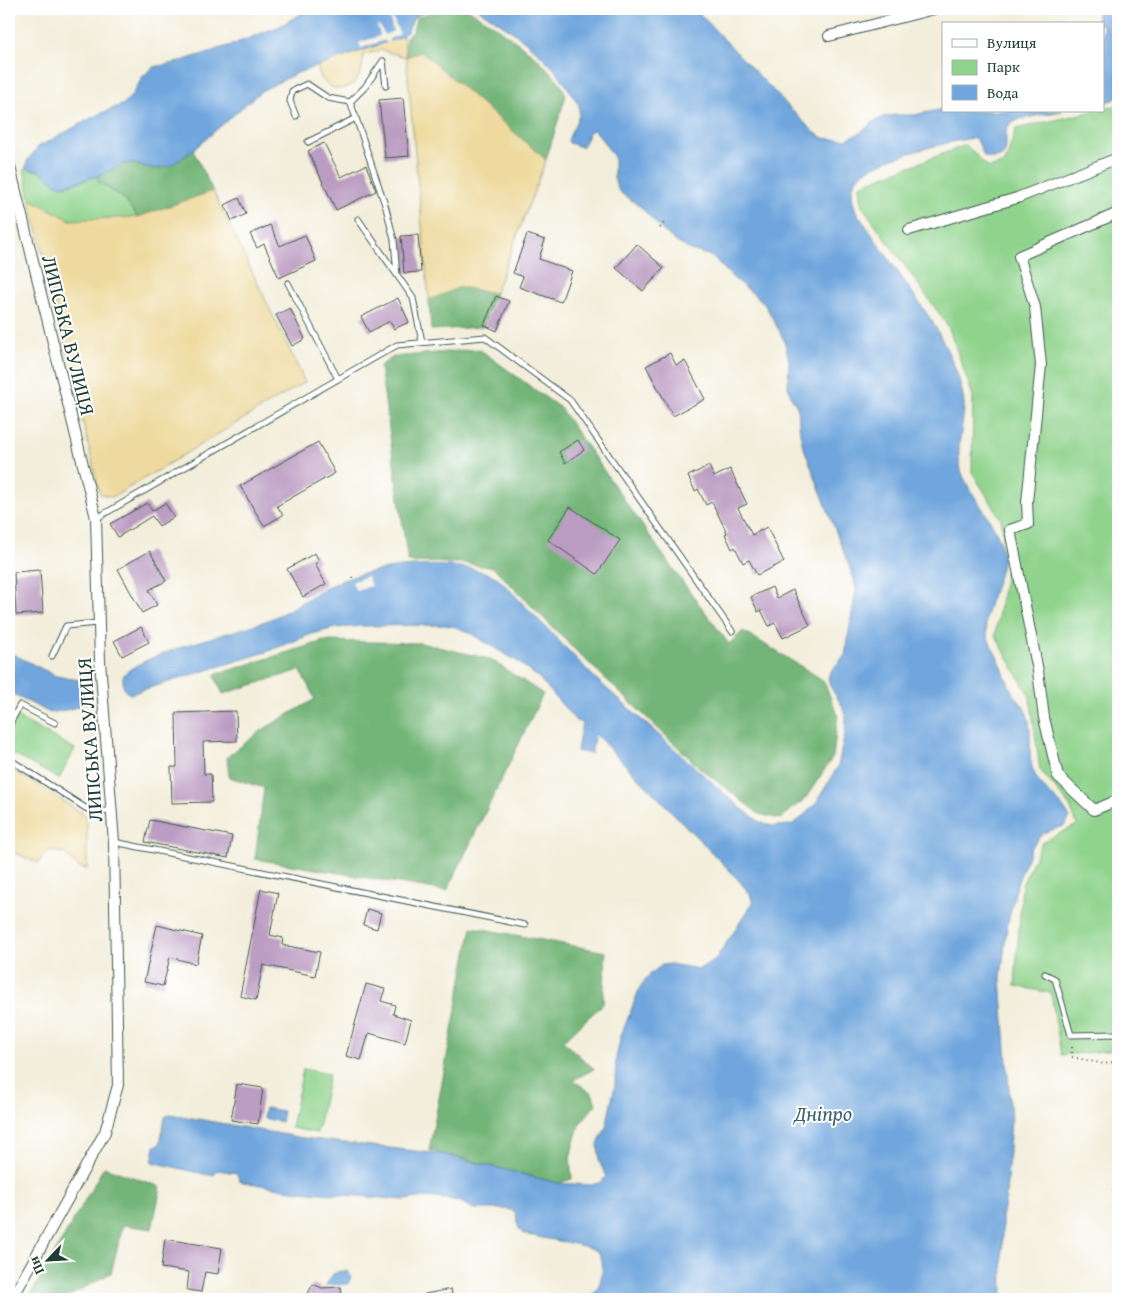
<svg xmlns="http://www.w3.org/2000/svg" width="1127" height="1308" font-family="'Gentium Book Plus',serif">
  <style>
    .green { fill: #8fd38c; stroke: #578860 }
    .forest { fill: #73b578; stroke: #497956 }
    .sand { fill: #eeda9e; stroke: #868c69 }
    .water { fill: #6fa6dd; stroke: #477288 }
    .pier { fill: #f3eedb }
    .building { fill: #bb9cc2 }
    .lines { fill: none; stroke-linecap: round; stroke-linejoin: round }
    .service-casing { stroke: #3f584d; stroke-width: 7 }
    .minor-casing { stroke: #3f584d; stroke-width: 12 }
    .path { stroke: #3f584d; stroke-width: 2; stroke-dasharray: 1 4; stroke-linecap: butt }
    .service { stroke: #fff; stroke-width: 5 }
    .minor { stroke: #fff; stroke-width: 10 }
    .labels { text-anchor: middle; dominant-baseline: central; stroke-width: 4; stroke-linejoin: round; paint-order: stroke }
    .street-label { font-size: 20px; fill: #1f3d34; stroke: #fff }
    .water-label { font-size: 21px; font-style: italic; fill: #3b626f; stroke: #fff }
  </style>
  <rect width="100%" height="100%" fill="#fff"/>
  <filter id="ink" filterUnits="userSpaceOnUse"><feTurbulence type="fractalNoise" baseFrequency=".02" numOctaves="2"/><feDisplacementMap in="SourceGraphic" scale="10" xChannelSelector="R" yChannelSelector="G"/><feConvolveMatrix kernelMatrix="1 2 1 2 8 2 1 2 1" color-interpolation-filters="sRGB"/></filter>
  <filter id="wash" filterUnits="userSpaceOnUse"><feTurbulence type="fractalNoise" baseFrequency=".0096" numOctaves="4" result="noise"/><feDisplacementMap in="SourceGraphic" scale="20" xChannelSelector="R" yChannelSelector="G"/><feGaussianBlur stdDeviation="1.12" result="paint"/><feColorMatrix in="noise" values="0 0 0 0 0 0 0 0 0 0 0 0 0 0 0 0 0 1.4 0 .05"/><feComposite in="paint" operator="in"/></filter>
  <g filter="url(#wash)">
    <rect width="100%" height="100%" fill="#f3eedb"/>
    <path class="green" d="M 1118,105 L 1118,1050 L 1061,1055 L 1051,993 L 1015,986 L 1022,885 L 1042,842 L 1077,825 L 1070,806 L 1040,770 L 1030,697 L 995,635 L 1007,565 L 1001,519 L 972,472 L 973,396 L 948,326 L 862,206 L 860,185 L 966,145 L 989,168 L 1005,163 L 1016,129 L 1094,111 L 1103,111 L 1103,109 Z
      M 26,168 L 43,173 L 56,184 L 67,186 L 98,176 L 98,182 L 122,197 L 138,217 L 70,220 L 30,199 L 24,169 Z
      M 17,717 L 75,749 L 59,779 L 9,752 L 9,731 Z
      M 303,1069 L 329,1074 L 317,1133 L 291,1128 Z"/>
    <path class="forest" d="M 439,9 L 468,9 L 501,30 L 537,58 L 559,81 L 566,95 L 546,160 L 422,52 L 406,57 L 406,37 L 413,31 L 416,18 Z
      M 193,150 L 213,191 L 138,217 L 122,197 L 98,182 L 98,176 L 123,164 L 131,163 L 143,167 L 181,160 Z
      M 460,287 L 495,293 L 482,327 L 431,330 L 429,300 Z
      M 479,349 L 560,408 L 670,565 L 729,644 L 743,631 L 823,680 L 838,715 L 833,757 L 805,799 L 780,819 L 759,814 L 701,769 L 572,647 L 494,568 L 464,563 L 408,562 L 380,366 L 393,357 Z
      M 324,641 L 421,643 L 490,659 L 543,694 L 447,891 L 255,859 L 264,788 L 229,777 L 227,757 L 262,730 L 315,699 L 300,670 L 223,694 L 214,675 Z
      M 472,927 L 606,952 L 603,1004 L 563,1041 L 594,1069 L 573,1080 L 592,1093 L 596,1104 L 579,1125 L 570,1157 L 572,1179 L 558,1183 L 429,1150 Z
      M 104,1167 L 161,1187 L 152,1229 L 123,1225 L 111,1273 L 64,1299 L 28,1299 Z"/>
    <path class="sand" d="M 403,36 L 406,57 L 422,52 L 546,160 L 495,293 L 460,287 L 429,300 L 406,57 L 381,50 L 363,55 C 366,91 326,103 317,67 Z
      M 213,191 L 305,382 L 113,497 L 100,494 L 30,199 L 70,220 L 138,217 Z
      M 9,768 L 87,816 L 87,869 L 78,867 L 64,853 L 49,850 L 38,863 L 9,850 Z"/>
    <path class="water" d="M 309,9 L 431,9 L 414,17 L 408,31 L 399,38 L 297,73 L 261,91 L 193,150 L 170,166 L 155,169 L 131,163 L 123,164 L 98,176 L 62,186 L 56,184 L 38,170 L 30,170 L 26,168 L 27,161 L 38,147 L 97,115 L 124,104 L 132,95 L 143,76 L 154,67 L 178,62 L 231,45 L 280,26 Z
      M 477,9 L 695,9 L 790,108 L 814,132 L 823,138 L 830,139 L 846,139 L 860,133 L 872,123 L 883,117 L 896,115 L 914,115 L 943,109 L 943,111 L 1062,111 L 1020,119 L 1010,124 C 1003,132 1007,138 1006,147 C 1006,159 992,160 984,156 L 978,142 L 974,138 C 951,141 871,160 858,177 C 849,188 852,201 857,213 L 932,321 C 945,344 963,379 964,405 C 964,428 954,450 962,473 C 971,497 999,526 1002,549 C 1006,575 983,604 986,630 C 988,641 995,652 1000,662 C 1004,672 1007,683 1013,693 C 1017,699 1023,705 1026,711 C 1035,731 1025,755 1035,775 C 1043,792 1062,800 1070,818 L 1064,826 L 1043,833 L 1031,848 L 1017,884 L 1007,927 L 1001,978 L 1011,1118 L 1006,1198 L 1002,1217 L 1003,1299 L 588,1299 C 591,1295 596,1292 598,1288 C 602,1279 605,1261 599,1253 C 592,1244 539,1239 525,1234 C 516,1229 518,1223 516,1214 L 511,1210 L 504,1209 L 474,1209 L 459,1201 L 447,1199 L 425,1197 L 405,1200 L 298,1191 L 243,1182 L 239,1180 L 237,1173 L 217,1170 L 214,1175 L 208,1175 L 152,1162 L 155,1146 L 160,1144 L 165,1117 L 170,1114 L 303,1138 L 441,1154 L 558,1183 L 591,1185 L 601,1182 L 606,1176 L 599,1161 L 598,1144 L 606,1127 L 615,1085 L 616,1058 L 621,1036 L 640,987 L 648,976 L 662,965 L 670,964 L 699,969 L 715,960 L 753,903 L 750,894 L 734,875 L 595,734 L 591,754 L 577,751 L 582,722 L 576,721 L 539,678 L 518,662 L 468,632 L 456,627 L 445,625 L 365,626 L 335,628 L 312,634 L 266,652 L 130,694 L 125,691 L 123,685 L 123,676 C 136,656 231,633 257,624 C 286,615 311,595 338,582 C 377,565 462,557 498,578 L 596,679 L 742,809 L 760,822 L 773,826 L 791,825 L 800,819 L 816,803 L 838,766 L 845,733 L 846,718 L 842,706 L 830,686 L 828,678 L 830,672 L 845,655 L 856,590 L 854,579 L 802,443 L 799,426 L 798,409 L 791,396 L 788,387 L 789,360 L 784,340 L 767,308 L 761,300 L 733,278 L 714,258 L 708,255 L 690,250 L 675,241 L 660,228 L 641,207 L 622,194 L 617,188 L 614,178 L 614,157 L 595,130 L 590,131 L 582,147 L 569,143 L 568,140 L 579,115 L 579,105 C 571,94 564,80 554,69 C 533,45 505,25 477,9 Z
      M 1097,9 L 1118,9 L 1118,98 L 1103,103 L 1103,66 L 1105,60 L 1103,51 L 1103,24 L 1097,24 Z
      M 9,652 L 56,676 L 85,681 L 92,688 C 94,708 64,710 50,713 L 9,692 Z
      M 265,1108 L 283,1111 L 281,1122 L 263,1118 Z
      M 340,1271 L 347,1271 L 351,1277 L 348,1284 L 326,1285 L 333,1274 Z"/>
    <path class="pier" d="M 392,17 L 400,34 L 389,39 L 389,42 L 386,43 L 385,40 L 361,48 L 359,43 L 380,36 L 380,34 L 377,26 L 379,25 L 385,35 L 393,31 L 390,18 Z
      M 367,576 L 371,586 L 356,591 L 352,582 Z"/>
    <g id="blocks">
      <path class="building" d="M 403,98 L 409,156 L 385,158 L 379,100 Z
        M 324,143 L 341,177 L 366,165 L 376,191 L 336,210 L 308,151 Z
        M 239,198 L 246,214 L 232,221 L 225,205 Z
        M 270,225 L 280,246 L 305,235 L 316,261 L 279,278 L 264,244 L 257,248 L 250,234 Z
        M 527,234 L 545,240 L 539,259 L 572,271 L 561,302 L 519,287 L 523,277 L 513,273 Z
        M 418,235 L 421,272 L 404,273 L 401,236 Z
        M 637,244 L 664,268 L 643,291 L 616,268 Z
        M 496,296 L 509,301 L 497,331 L 484,325 Z
        M 398,298 L 409,322 L 394,329 L 390,321 L 369,332 L 361,317 Z
        M 290,308 L 305,339 L 292,346 L 276,315 Z
        M 670,353 L 676,365 L 685,361 L 705,399 L 673,416 L 646,366 Z
        M 578,440 L 584,450 L 565,463 L 559,452 Z
        M 318,442 L 335,473 L 277,506 L 283,515 L 264,526 L 240,486 Z
        M 709,466 L 714,477 L 730,469 L 747,504 L 738,508 L 752,535 L 767,527 L 784,562 L 757,575 L 749,560 L 743,563 L 735,547 L 732,549 L 725,534 L 727,533 L 712,502 L 706,505 L 698,489 L 695,491 L 688,476 Z
        M 147,503 L 152,511 L 165,503 L 174,517 L 159,526 L 152,516 L 118,537 L 110,524 Z
        M 570,507 L 620,540 L 597,574 L 548,540 Z
        M 150,551 L 166,581 L 149,590 L 157,605 L 142,613 L 118,569 Z
        M 315,553 L 319,561 L 315,564 L 326,584 L 303,597 L 287,569 Z
        M 40,570 L 43,613 L 16,615 L 14,572 Z
        M 772,587 L 777,598 L 793,590 L 810,625 L 783,638 L 775,623 L 769,626 L 761,610 L 758,612 L 751,597 Z
        M 141,627 L 149,642 L 122,656 L 114,641 Z
        M 236,711 L 237,741 L 203,742 L 204,774 L 211,774 L 212,802 L 172,803 L 171,767 L 177,767 L 176,713 Z
        M 150,820 L 232,836 L 228,858 L 145,842 Z
        M 261,889 L 278,893 L 270,935 L 283,938 L 282,945 L 320,952 L 315,976 L 263,965 L 256,1000 L 240,996 Z
        M 367,909 L 381,913 L 377,929 L 363,925 Z
        M 157,925 L 202,936 L 196,964 L 170,957 L 163,986 L 144,982 Z
        M 366,984 L 385,989 L 381,1001 L 395,1005 L 393,1014 L 411,1020 L 405,1043 L 369,1033 L 361,1060 L 346,1056 Z
        M 237,1084 L 263,1088 L 258,1124 L 231,1120 Z
        M 165,1239 L 222,1248 L 218,1274 L 205,1272 L 201,1292 L 187,1290 L 189,1272 L 161,1268 Z
        M 313,1284 L 322,1288 L 341,1287 L 342,1299 L 305,1299 Z
        M 451,1289 L 453,1299 L 425,1299 L 425,1294 Z"/>
    </g>
  </g>
  <g filter="url(#ink)">
    <use href="#blocks" fill-opacity="0" stroke="#3f584d" stroke-width="1"/>
    <g class="lines">
      <defs>
        <path id="service" d="M 296,116 L 290,101 L 292,91 L 307,84 L 328,98 L 350,102
          M 356,118 L 350,102 L 365,87 L 383,61 L 386,86
          M 308,142 L 356,118 L 386,208 L 394,240 L 397,275
          M 358,219 L 413,298 L 422,342
          M 288,283 L 338,379
          M 97,518 L 397,345 L 485,337 L 570,400 L 732,631
          M 52,656 L 66,626 L 98,623
          M 9,725 L 20,705 L 55,723
          M 9,759 L 87,809 L 111,812
          M 114,842 L 525,925
          M 1045,974 L 1055,979 L 1071,1035 L 1118,1034"/>
        <path id="minor" d="M 829,36 L 934,9
          M 9,163 L 96,518 L 100,661 L 114,842 L 118,1085 L 105,1132 L 12,1299
          M 1118,213 L 1019,256 L 1035,307 L 1041,365 L 1027,502 L 1028,524 L 1010,530 L 1038,671 L 1044,718 L 1058,776 L 1094,810 L 1118,800
          M 909,230 L 1017,198 L 1118,158"/>
      </defs>
      <use href="#service" class="service-casing"/>
      <use href="#minor" class="minor-casing"/>
      <path class="path" d="M 660,228 L 665,222
        M 352,577 L 354,581
        M 1072,1042 L 1072,1057 L 1104,1064 L 1118,1061
        M 1113,1191 L 1118,1160"/>
      <use href="#service" class="service"/>
      <use href="#minor" class="minor"/>
    </g>
  </g>
  <g class="labels">
    <g class="street-label">
      <text transform="translate(69 335) rotate(76)">ЛИПСЬКА ВУЛИЦЯ</text>
      <text transform="translate(89 740) rotate(-94)">ЛИПСЬКА ВУЛИЦЯ</text>
    </g>
    <g class="water-label">
      <text x="823" y="1113">Дніпро</text>
    </g>
  </g>
  <rect width="1127" height="1308" fill="none" stroke="#fff" stroke-width="30"/>
  <rect x="942" y="22" width="162" height="90" fill="#ffffff" stroke="#a5b1ae"/>
  <rect x="952" y="39" width="25" height="8" fill="#ffffff" stroke="#a5b1ae"/>
  <text x="987" y="48" font-size="15" fill="#1f3d34">Вулиця</text>
  <rect x="952" y="60" width="25" height="15" fill="#8fd38c" stroke="#a5b1ae"/>
  <text x="987" y="72" font-size="15" fill="#1f3d34">Парк</text>
  <rect x="952" y="85" width="25" height="15" fill="#6fa6dd" stroke="#a5b1ae"/>
  <text x="987" y="98" font-size="15" fill="#1f3d34">Вода</text>
  <g transform="translate(48 1260) rotate(245)" stroke="#ffffff" stroke-width="4" paint-order="stroke">
  <path d="M0-4L9 19L0 12L-9 19Z" fill="#1f3d34"/>
  <text y="-8" font-size="14" font-weight="bold" text-anchor="middle" fill="#1f3d34">Пн</text>
  </g>
</svg>
